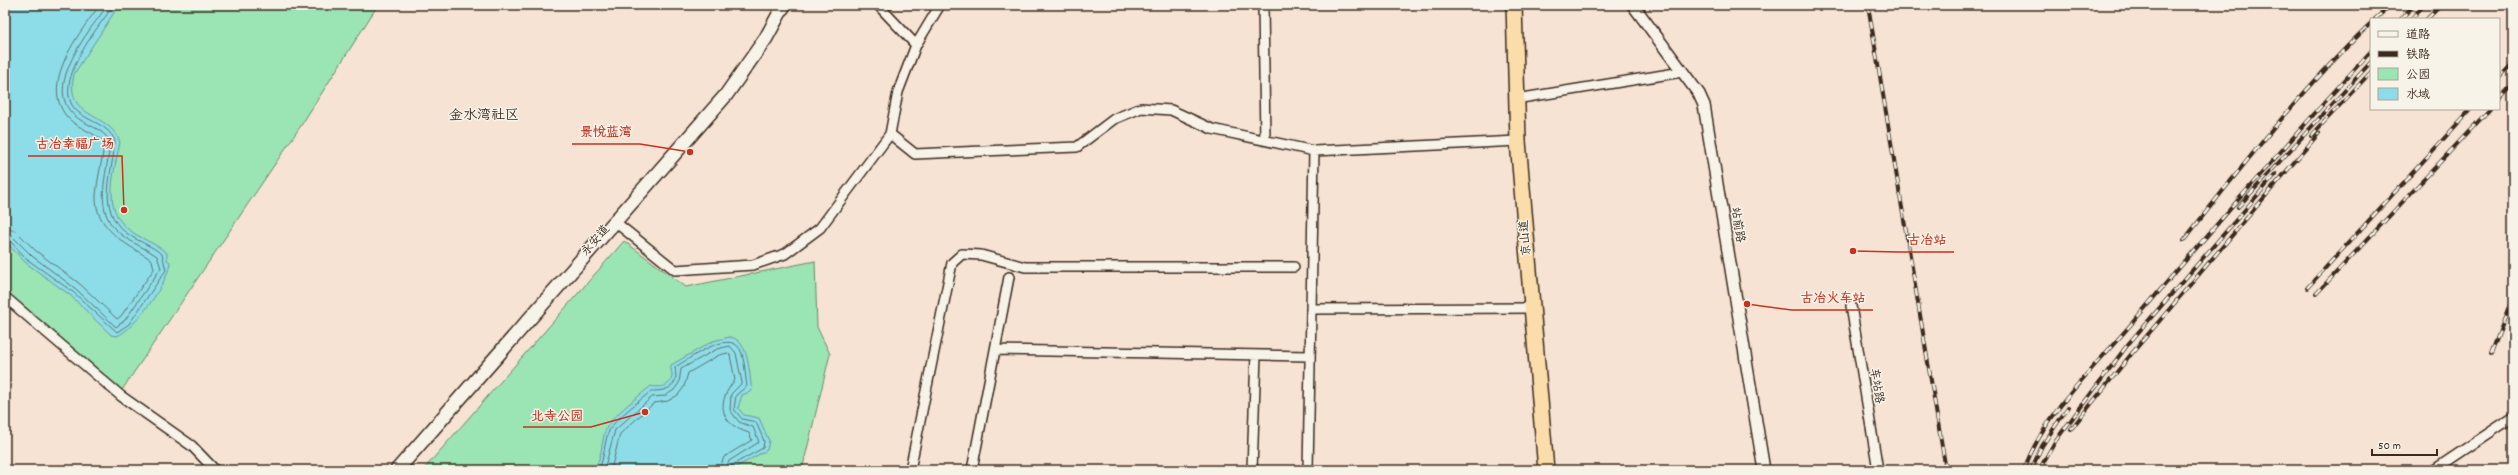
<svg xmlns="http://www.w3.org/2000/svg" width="2518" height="475" font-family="Dekko,'LXGW WenKai TC',sans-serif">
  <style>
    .green { fill: #9be4b4; stroke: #6b8769 }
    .water { fill: #8ddde8; stroke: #6c9597 }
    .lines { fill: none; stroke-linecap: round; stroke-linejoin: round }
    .shore { stroke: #5c726f; stroke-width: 1 }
    .minor-casing { stroke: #3b2a1e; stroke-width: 12 }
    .tertiary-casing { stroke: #3b2a1e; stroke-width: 14 }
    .secondary-casing { stroke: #3b2a1e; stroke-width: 16 }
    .trunk-casing { stroke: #3b2a1e; stroke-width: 18 }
    .minor { stroke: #f7f3e8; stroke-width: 9 }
    .tertiary { stroke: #f7f3e8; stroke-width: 11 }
    .secondary { stroke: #f7f3e8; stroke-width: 13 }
    .trunk { stroke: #faddab; stroke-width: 15 }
    .rail-casing { stroke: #3b2a1e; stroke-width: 4 }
    .rail { stroke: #f7f3e8; stroke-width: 2.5; stroke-dasharray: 8; stroke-linecap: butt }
    .labels { text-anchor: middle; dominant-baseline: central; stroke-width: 3; stroke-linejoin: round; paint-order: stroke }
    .street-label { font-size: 12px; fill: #3b2a1e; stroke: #f7f3e8 }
    .quarter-label { font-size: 14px; fill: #3b2a1e; stroke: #f7f3e8 }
    .leader { fill: none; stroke: #c8321e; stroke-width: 1.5 }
    .callout-dot { fill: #c8321e; stroke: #f7f3e8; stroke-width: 1.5 }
    .callout-label { font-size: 13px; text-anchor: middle; font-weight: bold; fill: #c8321e; stroke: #f7f3e8; stroke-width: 3; stroke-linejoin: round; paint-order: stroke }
  </style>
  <rect width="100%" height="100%" fill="#f6e3d4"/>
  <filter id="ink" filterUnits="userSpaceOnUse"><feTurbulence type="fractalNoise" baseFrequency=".025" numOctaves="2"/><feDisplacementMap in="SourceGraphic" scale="8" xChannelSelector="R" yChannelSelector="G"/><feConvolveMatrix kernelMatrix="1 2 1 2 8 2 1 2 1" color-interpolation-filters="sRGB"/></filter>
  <g filter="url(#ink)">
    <path class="green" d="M 5,5 L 378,5 L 300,127 L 122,390 L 5,293 Z
      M 624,241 L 686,287 L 815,261 L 817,327 L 830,354 L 802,470 L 423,470 Z"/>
    <path class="water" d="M 5,5 L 119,5 L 74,74 C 64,121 107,109 120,142 C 115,170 101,207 128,229 C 139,238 155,243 167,253 L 167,260 L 170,262 C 170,280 134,330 117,336 L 111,335 L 70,295 L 26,263 L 5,241 Z
      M 730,337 C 750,340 749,375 752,391 L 742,395 L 738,408 L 744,415 L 759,418 L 769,441 L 767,450 L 731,470 L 591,470 C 604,462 600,440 607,427 C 613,415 639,396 651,386 C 659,388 672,387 672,375 C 672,371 670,369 671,365 L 713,341 Z"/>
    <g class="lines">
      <path class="shore" d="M 5,228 L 16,231 L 36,251 L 80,284 L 117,319 L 121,316 L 154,269 L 152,260 C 128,245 94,229 96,195 C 97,178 103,160 104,143 C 95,132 79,129 69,119 C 37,86 79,33 100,5
        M 5,234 L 12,236 L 32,256 L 76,289 L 116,327 L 125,320 L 161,268 L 157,256 C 147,249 134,244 123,236 C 90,213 108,174 110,142 C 104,128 84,125 74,115 C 42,87 90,29 108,5
        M 5,239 L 9,240 L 28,260 L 73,292 L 117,332 L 129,324 L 166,270 L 162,254 C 151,245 136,241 125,232 C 96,208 113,172 115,141 C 109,125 90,122 78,112 C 48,87 98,27 114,5
        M 598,470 C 606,457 603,442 610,429 C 617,417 640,401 651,391 C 661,391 675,390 676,376 C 676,373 675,370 675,367 C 690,359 728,329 740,349 C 745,359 745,375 747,386 L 736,395 L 734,409 L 742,419 L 756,422 L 764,441 L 763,448 L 732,465 L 730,470
        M 604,470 L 615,430 L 652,397 L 665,396 L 674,390 L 679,383 L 681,369 L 717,349 L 730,346 L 736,353 L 742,383 L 731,394 L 730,410 L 739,422 L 753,427 L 759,442 L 729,461 L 725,470
        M 611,470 L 620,434 L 654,403 L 668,401 L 678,395 L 684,387 L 688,373 L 719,355 L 728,353 L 730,355 L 735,380 C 716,402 719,424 749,433 L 752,440 L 724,457 L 719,470"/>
      <defs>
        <path id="minor" d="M 878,5 L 916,45
          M 1263,5 L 1265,140
          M 1516,99 L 1682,72
          M 890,134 L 915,154 L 1077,147 L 1114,119 L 1141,108 L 1171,110 L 1212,129 L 1314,151 L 1518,141
          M 614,221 L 675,270 L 753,265 L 785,254 L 820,228 L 890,134 L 898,92 L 916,45 L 940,5
          M 5,297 L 121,396 L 192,446 L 215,470
          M 1851,306 L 1878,470
          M 1311,309 L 1532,308
          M 995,350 L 1310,356
          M 910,470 L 952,263 L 962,254 L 981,255 L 1025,267 L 1294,267
          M 972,470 L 1009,277
          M 1252,470 L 1256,355
          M 1308,470 L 1314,151
          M 2434,470 L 2513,417"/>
        <path id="tertiary" d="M 1633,5 L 1699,94 L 1704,105 L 1764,470"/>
        <path id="secondary" d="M 397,470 L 726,95 L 766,38 L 784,5"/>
        <path id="trunk" d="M 1514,5 L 1518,141 L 1546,470"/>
      </defs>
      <use href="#minor" class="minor-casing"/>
      <use href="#tertiary" class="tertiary-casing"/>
      <use href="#secondary" class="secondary-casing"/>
      <use href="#trunk" class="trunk-casing"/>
      <use href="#minor" class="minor"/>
      <use href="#tertiary" class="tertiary"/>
      <use href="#secondary" class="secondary"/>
      <use href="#trunk" class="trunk"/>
      <defs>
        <path id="rail" d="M 1868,5 L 1946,470
          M 2375,19 L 2391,5
          M 2401,19 L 2414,5
          M 2411,19 L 2424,5
          M 2427,19 L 2441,5
          M 2499,78 L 2513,63
          M 2499,99 L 2513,84
          M 2311,136 L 2371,72
          M 2238,207 L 2371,62
          M 2184,240 C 2243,165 2302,89 2371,23
          M 2307,288 L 2471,109
          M 2316,294 L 2490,109
          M 2491,354 L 2513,297
          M 2071,429 L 2133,352 L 2319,133
          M 2024,470 C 2044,413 2095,367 2133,322 C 2211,230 2290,140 2371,51
          M 2031,470 L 2042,446 L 2068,407
          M 2039,470 L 2056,440 L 2129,343 L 2276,174"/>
      </defs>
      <use href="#rail" class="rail-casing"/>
      <use href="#rail" class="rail"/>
    </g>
  </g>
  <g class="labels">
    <g class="street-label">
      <text transform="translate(1737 225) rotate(81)">站前路</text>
      <text transform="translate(1526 238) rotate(-95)">京山道</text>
      <text transform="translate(596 241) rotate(-49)">永安道</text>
      <text transform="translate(1876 386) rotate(80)">车站路</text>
    </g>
    <g class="quarter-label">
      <text x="484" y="116">金水湾社区</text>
    </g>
  </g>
  <path class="leader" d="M690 152L640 144H572M124 210L122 156H28M1853 251L1899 252H1954M1747 304L1792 310H1873M645 412L591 427H523"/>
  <g class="callout-dot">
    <circle cx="690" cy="152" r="4"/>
    <circle cx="124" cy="210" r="4"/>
    <circle cx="1853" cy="251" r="4"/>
    <circle cx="1747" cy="304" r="4"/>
    <circle cx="645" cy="412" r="4"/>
  </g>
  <g class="callout-label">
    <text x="606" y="136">景悦蓝湾</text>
    <text x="75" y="148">古冶幸福广场</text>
    <text x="1927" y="244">古冶站</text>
    <text x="1833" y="302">古冶火车站</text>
    <text x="557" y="420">北寺公园</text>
  </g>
  <rect width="2518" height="475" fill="none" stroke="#f7f3e8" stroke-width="20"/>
  <rect x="10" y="10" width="2498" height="455" fill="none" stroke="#3b2a1e" stroke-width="1.5" filter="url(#ink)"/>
  <rect x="2370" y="18" width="130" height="92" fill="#f7f3e8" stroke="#aca397"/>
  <rect x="2378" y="31" width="20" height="6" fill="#f7f3e8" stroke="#aca397"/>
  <text x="2406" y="38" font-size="12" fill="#3b2a1e">道路</text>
  <rect x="2378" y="51" width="20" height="6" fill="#3b2a1e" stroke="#aca397"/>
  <text x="2406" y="58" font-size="12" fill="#3b2a1e">铁路</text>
  <rect x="2378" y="68" width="20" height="12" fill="#9be4b4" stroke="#aca397"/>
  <text x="2406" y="78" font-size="12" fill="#3b2a1e">公园</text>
  <rect x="2378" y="88" width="20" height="12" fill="#8ddde8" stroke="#aca397"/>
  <text x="2406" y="98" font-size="12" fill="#3b2a1e">水域</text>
  <path d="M2372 449v6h65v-6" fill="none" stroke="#3b2a1e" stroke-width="2"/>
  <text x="2378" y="449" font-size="12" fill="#3b2a1e" stroke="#f7f3e8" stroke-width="3" paint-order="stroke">50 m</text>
</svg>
